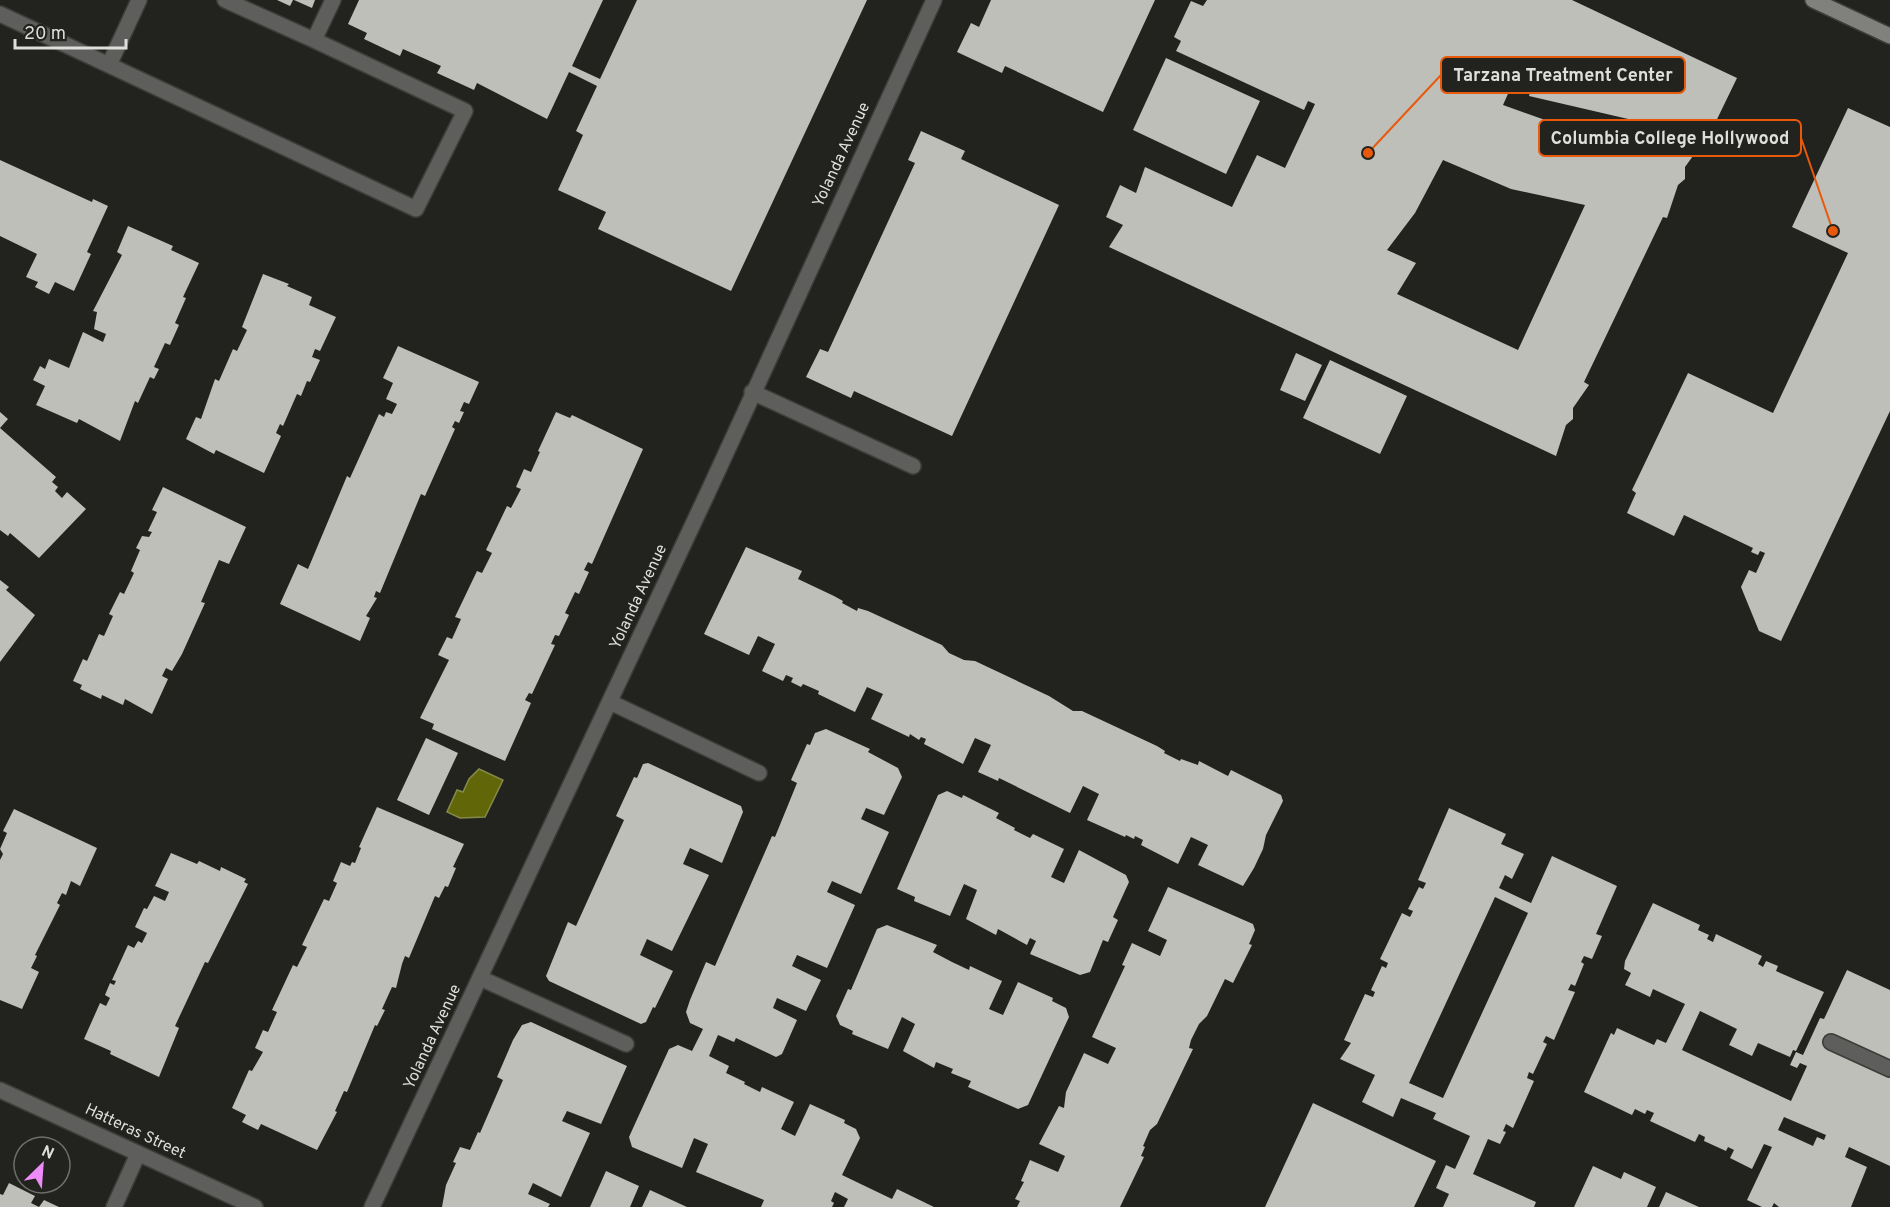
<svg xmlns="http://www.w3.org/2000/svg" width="1890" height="1207" font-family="Overpass,sans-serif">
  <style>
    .water { fill: #616609; stroke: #868a48; stroke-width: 1.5 }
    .building { fill: #bebfb8; fill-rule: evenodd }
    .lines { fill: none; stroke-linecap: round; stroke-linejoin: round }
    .service-casing { stroke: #3c3d38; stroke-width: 18 }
    .minor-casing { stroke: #3c3d38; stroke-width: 18 }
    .secondary-casing { stroke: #3c3d38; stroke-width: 18 }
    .service { stroke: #5e5e5c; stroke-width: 15 }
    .minor { stroke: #5e5e5c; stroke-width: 15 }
    .secondary { stroke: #80817d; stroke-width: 15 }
    .labels { text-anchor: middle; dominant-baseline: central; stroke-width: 6; stroke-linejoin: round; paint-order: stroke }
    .street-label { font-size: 16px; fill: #dededb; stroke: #22231e }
    .leader { fill: none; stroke: #e8590c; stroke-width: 2 }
    .callout-dot { fill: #e8590c; stroke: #22231e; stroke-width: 2 }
    .callout { fill: #22231e; stroke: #e8590c; stroke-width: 2 }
    .callout-label { font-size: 18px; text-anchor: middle; font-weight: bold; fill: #dededb }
  </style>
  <rect width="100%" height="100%" fill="#22231e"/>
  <path class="water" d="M 479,769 L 503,780 L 485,817 L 460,818 L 447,812 L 457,790 L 463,792 L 469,779 Z"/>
  <path class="building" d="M 277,0 L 293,0 L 290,6 Z
    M 294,0 L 315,0 L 312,8 Z
    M 359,0 L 603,0 L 572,66 L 600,79 L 637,0 L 867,0 L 731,291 L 598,229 L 606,212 L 558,190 L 583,135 L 576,131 L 597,86 L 569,72 L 547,119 L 477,83 L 474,90 L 437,73 L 441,66 L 403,49 L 400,56 L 364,39 L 367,33 L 348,24 Z
    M 991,0 L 1155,0 L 1103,112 L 1005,66 L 1002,73 L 957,52 L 971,23 L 979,27 Z
    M 1207,0 L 1572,0 L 1737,78 L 1705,144 L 1677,130 L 1679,124 L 1668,119 L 1667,128 L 1529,96 L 1530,92 L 1511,87 L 1503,105 L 1548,121 L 1698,149 L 1685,167 L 1685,179 L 1678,185 L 1667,218 L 1663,217 L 1584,382 L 1589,385 L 1573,408 L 1573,419 L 1566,425 L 1556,456 L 1109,247 L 1123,225 L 1106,217 L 1120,185 L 1136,193 L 1145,167 L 1232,207 L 1257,155 L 1285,168 L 1315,104 L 1308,101 L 1304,110 L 1176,51 L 1181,41 L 1174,37 L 1191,1 L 1203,6 ZM 1443,160 L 1511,189 L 1585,205 L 1518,350 L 1397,294 L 1416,263 L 1387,250 L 1415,213 Z
    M 1166,58 L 1260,101 L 1226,174 L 1133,130 Z
    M 1848,108 L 1890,127 L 1890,411 L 1781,641 L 1759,631 L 1741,587 L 1749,570 L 1756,573 L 1765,553 L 1760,551 L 1758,555 L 1751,552 L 1753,548 L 1684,515 L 1674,536 L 1627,513 L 1636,493 L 1632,490 L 1688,373 L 1773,413 L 1848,253 L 1792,227 Z
    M 921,131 L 965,151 L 961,159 L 1059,205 L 952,436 L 854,391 L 851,398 L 806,377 L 820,349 L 828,352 L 915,163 L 908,160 Z
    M 0,160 L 92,202 L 93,199 L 108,206 L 87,252 L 91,254 L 74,291 L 55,282 L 49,294 L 35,287 L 38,282 L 26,277 L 37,254 L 0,236 Z
    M 128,226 L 173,246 L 171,250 L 199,263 L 183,297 L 186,298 L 175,323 L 179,325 L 170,345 L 165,343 L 154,367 L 159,369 L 154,379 L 150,377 L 138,403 L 135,401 L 120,441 L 79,419 L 77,423 L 36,405 L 45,386 L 33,380 L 40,366 L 45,369 L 49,359 L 69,368 L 83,332 L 103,342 L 106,334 L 94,329 L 97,312 L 93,311 L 122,255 L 117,252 Z
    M 263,274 L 289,284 L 287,286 L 312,297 L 309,305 L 336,317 L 320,351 L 315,349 L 312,357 L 320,360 L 310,382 L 307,381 L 301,396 L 297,394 L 283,426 L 280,424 L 276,433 L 281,436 L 264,473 L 216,450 L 214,454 L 186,439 L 196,417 L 201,419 L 215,379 L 219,381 L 233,349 L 237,351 L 247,330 L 242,327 Z
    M 398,346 L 479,382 L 469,404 L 464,402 L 460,411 L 464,412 L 459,423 L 455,421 L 452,427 L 455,429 L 425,496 L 421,494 L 380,593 L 376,591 L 374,597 L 377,598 L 366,616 L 370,618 L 360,641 L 280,604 L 298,564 L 308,569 L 347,476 L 350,478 L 379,414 L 384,417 L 386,412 L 392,414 L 397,404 L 386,399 L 393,383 L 383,378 Z
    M 1296,353 L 1322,365 L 1305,401 L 1280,390 Z
    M 1330,360 L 1407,396 L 1380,454 L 1303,418 Z
    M 0,412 L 8,419 L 0,428 Z
    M 556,412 L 570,418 L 572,415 L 643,449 L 592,564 L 588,562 L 584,570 L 589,572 L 579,594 L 575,592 L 565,613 L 569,615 L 559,636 L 555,635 L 551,644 L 555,645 L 532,694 L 529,693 L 525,700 L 531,703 L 505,761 L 432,729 L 434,724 L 420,718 L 449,660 L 438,655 L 447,637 L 452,639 L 461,619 L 455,617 L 477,571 L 482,573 L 492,553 L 486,550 L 507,506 L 511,508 L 521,489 L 516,487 L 524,469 L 531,472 L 540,452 L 538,451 Z
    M 0,428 L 56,477 L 52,482 L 58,487 L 55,491 L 62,498 L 67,492 L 86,509 L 39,558 L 10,533 L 8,536 L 0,530 Z
    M 163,487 L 246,527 L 229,564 L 219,560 L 201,602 L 205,603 L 182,654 L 172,671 L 166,668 L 162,676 L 168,679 L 152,714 L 125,699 L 123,705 L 102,695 L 101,699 L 80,689 L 82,685 L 73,681 L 83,659 L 87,661 L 99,634 L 104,636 L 113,616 L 109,614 L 120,592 L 124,594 L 134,573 L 131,571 L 140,550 L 136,548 L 142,536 L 149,537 L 152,532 L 148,531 L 157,512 L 152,510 Z
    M 746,547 L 802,571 L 798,579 L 834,596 L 843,601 L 842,603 L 857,611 L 858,608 L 868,611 L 942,645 L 949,653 L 964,660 L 975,661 L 1049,696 L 1073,711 L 1082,711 L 1157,746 L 1165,751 L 1164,753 L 1180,761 L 1181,759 L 1198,765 L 1199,761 L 1228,776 L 1231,770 L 1281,795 L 1283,801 L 1266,835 L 1263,849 L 1254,868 L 1243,886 L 1198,865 L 1208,845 L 1191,837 L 1178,864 L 1141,845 L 1143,840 L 1135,836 L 1134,839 L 1126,835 L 1125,837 L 1087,820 L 1099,794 L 1083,786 L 1070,813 L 999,778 L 998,781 L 978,772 L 991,745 L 975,738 L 963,764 L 924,744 L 926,739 L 921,737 L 919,740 L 910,734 L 909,737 L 871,719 L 883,694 L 867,687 L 855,712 L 818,694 L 819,691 L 803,684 L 801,687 L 791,682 L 793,678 L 786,675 L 783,681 L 762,671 L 775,644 L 758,636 L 749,655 L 704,634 Z
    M 0,580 L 9,587 L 6,590 L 35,615 L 0,662 Z
    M 826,729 L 870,749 L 868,752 L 898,768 L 902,777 L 884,815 L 866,808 L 861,819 L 889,832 L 861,894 L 832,881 L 827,892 L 855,905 L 827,968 L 797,955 L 792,966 L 821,980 L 806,1011 L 777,998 L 773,1008 L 797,1020 L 782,1054 L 776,1057 L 736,1038 L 734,1042 L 718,1035 L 709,1056 L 729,1066 L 726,1073 L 745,1082 L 744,1084 L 760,1092 L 762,1087 L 794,1102 L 781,1129 L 795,1136 L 810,1104 L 845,1120 L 844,1123 L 856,1129 L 860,1138 L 842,1175 L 892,1199 L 897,1189 L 934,1207 L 844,1207 L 848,1199 L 835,1192 L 831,1201 L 834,1203 L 832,1207 L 761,1207 L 764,1200 L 696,1172 L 708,1144 L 694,1138 L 682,1168 L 632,1147 L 629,1137 L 669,1049 L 678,1045 L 692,1051 L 703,1029 L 690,1023 L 686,1012 L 690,1000 L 706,962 L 715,966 L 772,836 L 775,837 L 797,783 L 791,780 L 807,744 L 810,745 L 815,733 Z
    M 426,738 L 458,753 L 429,815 L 397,800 Z
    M 648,763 L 741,806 L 743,812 L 722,863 L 690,848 L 683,864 L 709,875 L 672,951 L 647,939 L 640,955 L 673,971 L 655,1008 L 653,1007 L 646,1022 L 641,1024 L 549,981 L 546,976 L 568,922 L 576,926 L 624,820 L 616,816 L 634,777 L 637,778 L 643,764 Z
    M 947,791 L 962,798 L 963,795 L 999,813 L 996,818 L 1015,828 L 1014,830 L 1030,838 L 1033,834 L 1064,849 L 1051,877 L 1064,883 L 1079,850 L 1126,875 L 1129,882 L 1113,917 L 1118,920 L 1108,942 L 1103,940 L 1090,972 L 1080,975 L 1030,954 L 1036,941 L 1030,938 L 1027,945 L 998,929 L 996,935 L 966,919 L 977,890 L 964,884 L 950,916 L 914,901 L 915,897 L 897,889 L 938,795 Z
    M 377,807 L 464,844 L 453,867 L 456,868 L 448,887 L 445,886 L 439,898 L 435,896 L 409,958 L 405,956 L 402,964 L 396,988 L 392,987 L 382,1009 L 385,1010 L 377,1026 L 375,1025 L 347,1092 L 344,1091 L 335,1111 L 337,1112 L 317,1150 L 261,1124 L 258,1130 L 242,1122 L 246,1115 L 232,1108 L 249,1070 L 252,1071 L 263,1052 L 255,1048 L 263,1030 L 268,1032 L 277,1012 L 272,1010 L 293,965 L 297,967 L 307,947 L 302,945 L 324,899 L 329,901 L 337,883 L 333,881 L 341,862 L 350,866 L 352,862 L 355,863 L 361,848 L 359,847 Z
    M 1449,808 L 1506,834 L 1501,844 L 1524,854 L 1512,879 L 1505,875 L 1499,888 L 1531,903 L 1552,856 L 1617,886 L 1596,934 L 1602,936 L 1592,959 L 1584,956 L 1581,962 L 1584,964 L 1575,986 L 1571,984 L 1568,990 L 1575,992 L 1554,1040 L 1546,1036 L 1543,1042 L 1547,1044 L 1533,1074 L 1529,1072 L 1527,1078 L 1534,1081 L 1513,1128 L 1506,1124 L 1503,1131 L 1506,1132 L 1500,1144 L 1488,1139 L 1473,1174 L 1536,1202 L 1534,1207 L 1443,1207 L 1449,1194 L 1436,1188 L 1446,1165 L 1455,1169 L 1470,1136 L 1433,1119 L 1436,1113 L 1401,1098 L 1393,1117 L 1362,1102 L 1375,1075 L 1340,1059 L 1351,1043 L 1344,1040 L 1365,994 L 1373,997 L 1375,992 L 1371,990 L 1382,966 L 1386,968 L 1388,963 L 1380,959 L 1402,913 L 1410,917 L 1413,911 L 1408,909 L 1419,887 L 1423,889 L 1426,883 L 1418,880 ZM 1495,897 L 1528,913 L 1443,1098 L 1409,1083 Z
    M 14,809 L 97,848 L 80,886 L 71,881 L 66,895 L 62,893 L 57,903 L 60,905 L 35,955 L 37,956 L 31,968 L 39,972 L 22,1009 L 0,1000 L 0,860 L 3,854 L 0,849 L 7,833 L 3,831 Z
    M 171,853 L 197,864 L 199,861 L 220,871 L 221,867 L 246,879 L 244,882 L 248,884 L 208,963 L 205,962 L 175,1026 L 179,1028 L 159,1077 L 110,1054 L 111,1051 L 84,1039 L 100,1003 L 106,1006 L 110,998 L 105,995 L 110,983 L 114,985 L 116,981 L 112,980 L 128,945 L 134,948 L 138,941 L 142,943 L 147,933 L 135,927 L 144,908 L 147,909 L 154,896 L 165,901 L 169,892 L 155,886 Z
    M 1168,887 L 1253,924 L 1255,930 L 1249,944 L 1252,945 L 1233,983 L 1225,979 L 1207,1016 L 1199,1024 L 1191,1040 L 1189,1048 L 1193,1049 L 1157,1124 L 1150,1130 L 1143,1146 L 1145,1147 L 1141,1156 L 1144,1157 L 1120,1207 L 1017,1207 L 1020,1201 L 1015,1199 L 1024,1182 L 1021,1181 L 1030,1160 L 1058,1172 L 1065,1156 L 1039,1144 L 1059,1106 L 1064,1108 L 1066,1092 L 1084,1053 L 1108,1064 L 1116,1048 L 1092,1037 L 1125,966 L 1122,965 L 1132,943 L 1160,956 L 1167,940 L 1148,931 Z
    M 1653,903 L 1700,925 L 1698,930 L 1709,935 L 1707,939 L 1713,942 L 1716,934 L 1762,956 L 1758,964 L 1763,967 L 1766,961 L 1778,966 L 1776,971 L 1824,992 L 1796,1051 L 1793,1050 L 1790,1057 L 1758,1043 L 1752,1056 L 1729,1045 L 1737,1029 L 1700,1011 L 1682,1050 L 1791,1101 L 1807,1066 L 1800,1063 L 1797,1068 L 1790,1065 L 1796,1052 L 1803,1055 L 1820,1018 L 1824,1019 L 1847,970 L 1890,990 L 1890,1166 L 1849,1147 L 1845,1157 L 1867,1167 L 1851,1207 L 1779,1207 L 1774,1203 L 1772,1207 L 1762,1207 L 1747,1200 L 1772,1147 L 1764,1144 L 1752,1169 L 1730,1158 L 1734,1150 L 1728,1147 L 1726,1151 L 1704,1141 L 1705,1137 L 1699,1134 L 1695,1142 L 1650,1121 L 1654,1113 L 1647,1110 L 1645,1114 L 1635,1109 L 1632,1115 L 1584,1092 L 1611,1033 L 1614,1035 L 1617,1028 L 1654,1045 L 1657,1039 L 1666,1043 L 1685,1004 L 1653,989 L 1650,997 L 1625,985 L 1631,973 L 1624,969 L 1625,961 ZM 1784,1117 L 1826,1135 L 1824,1140 L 1817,1137 L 1813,1146 L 1778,1130 Z
    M 887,925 L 937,945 L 933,952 L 952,962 L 969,970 L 970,966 L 1002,981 L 989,1009 L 1003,1015 L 1018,982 L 1053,998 L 1052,1001 L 1066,1008 L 1069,1017 L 1028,1105 L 1018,1109 L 968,1087 L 971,1081 L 951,1073 L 953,1069 L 936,1062 L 934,1068 L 903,1051 L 915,1024 L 902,1017 L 888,1049 L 852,1034 L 853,1031 L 840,1025 L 836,1016 L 848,989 L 851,990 L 877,929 Z
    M 531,1022 L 627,1066 L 601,1124 L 567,1111 L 562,1121 L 590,1133 L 561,1197 L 533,1183 L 528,1194 L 550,1204 L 548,1207 L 442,1207 L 446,1185 L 456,1163 L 453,1162 L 460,1147 L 470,1150 L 478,1132 L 480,1133 L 503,1080 L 497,1077 L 513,1040 L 522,1025 Z
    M 1313,1103 L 1436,1161 L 1414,1207 L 1265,1207 Z
    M 1593,1166 L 1621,1179 L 1624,1172 L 1656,1187 L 1647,1207 L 1574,1207 Z
    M 606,1171 L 639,1186 L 630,1207 L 590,1207 Z
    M 9,1183 L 35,1196 L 31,1203 L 39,1207 L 44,1200 L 59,1207 L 0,1207 L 0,1194 L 3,1195 Z
    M 650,1190 L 687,1207 L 642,1207 Z
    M 1666,1192 L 1699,1207 L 1659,1207 Z"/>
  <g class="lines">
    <defs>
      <path id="service" d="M 225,0 L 314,40 L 333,0
        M 0,14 L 416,209 L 465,111 L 314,40
        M 109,65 L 139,0
        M 752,392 L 913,466
        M 610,702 L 759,773
        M 480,978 L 626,1044
        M 1831,1042 L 1890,1069
        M 114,1207 L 138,1154"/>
      <path id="minor" d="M 0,1090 L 255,1207
        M 372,1207 L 709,490 L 934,0"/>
      <path id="secondary" d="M 1813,0 L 1890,36"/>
    </defs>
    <use href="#service" class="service-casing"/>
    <use href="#minor" class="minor-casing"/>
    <use href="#secondary" class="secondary-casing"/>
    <use href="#service" class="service"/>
    <use href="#minor" class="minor"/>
    <use href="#secondary" class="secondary"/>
  </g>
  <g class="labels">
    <g class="street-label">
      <text transform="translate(842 155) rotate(-65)">Yolanda Avenue</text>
      <text transform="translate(639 597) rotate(-65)">Yolanda Avenue</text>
      <text transform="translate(433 1037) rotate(-65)">Yolanda Avenue</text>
      <text transform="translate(135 1132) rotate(25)">Hatteras Street</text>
    </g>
  </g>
  <path class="leader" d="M1368 153L1441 75M1833 231L1801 138"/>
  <g class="callout-dot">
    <circle cx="1368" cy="153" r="6"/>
    <circle cx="1833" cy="231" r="6"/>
  </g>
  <g class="callout">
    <rect x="1441" y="57" width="244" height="36" rx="6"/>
    <rect x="1539" y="120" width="262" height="36" rx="6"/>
  </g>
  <g class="callout-label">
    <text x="1563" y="81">Tarzana Treatment Center</text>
    <text x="1670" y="144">Columbia College Hollywood</text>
  </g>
  <g transform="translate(42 1165) rotate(25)"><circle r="28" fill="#22231e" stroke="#6d6e6a" stroke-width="1.5"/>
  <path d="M0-4.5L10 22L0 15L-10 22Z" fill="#ed8cf9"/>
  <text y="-9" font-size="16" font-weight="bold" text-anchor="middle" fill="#dededb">N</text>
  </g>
  <path d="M15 39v9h111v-9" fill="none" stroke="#dededb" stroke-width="3"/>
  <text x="24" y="39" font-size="18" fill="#dededb" stroke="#22231e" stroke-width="4.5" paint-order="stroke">20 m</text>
</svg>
